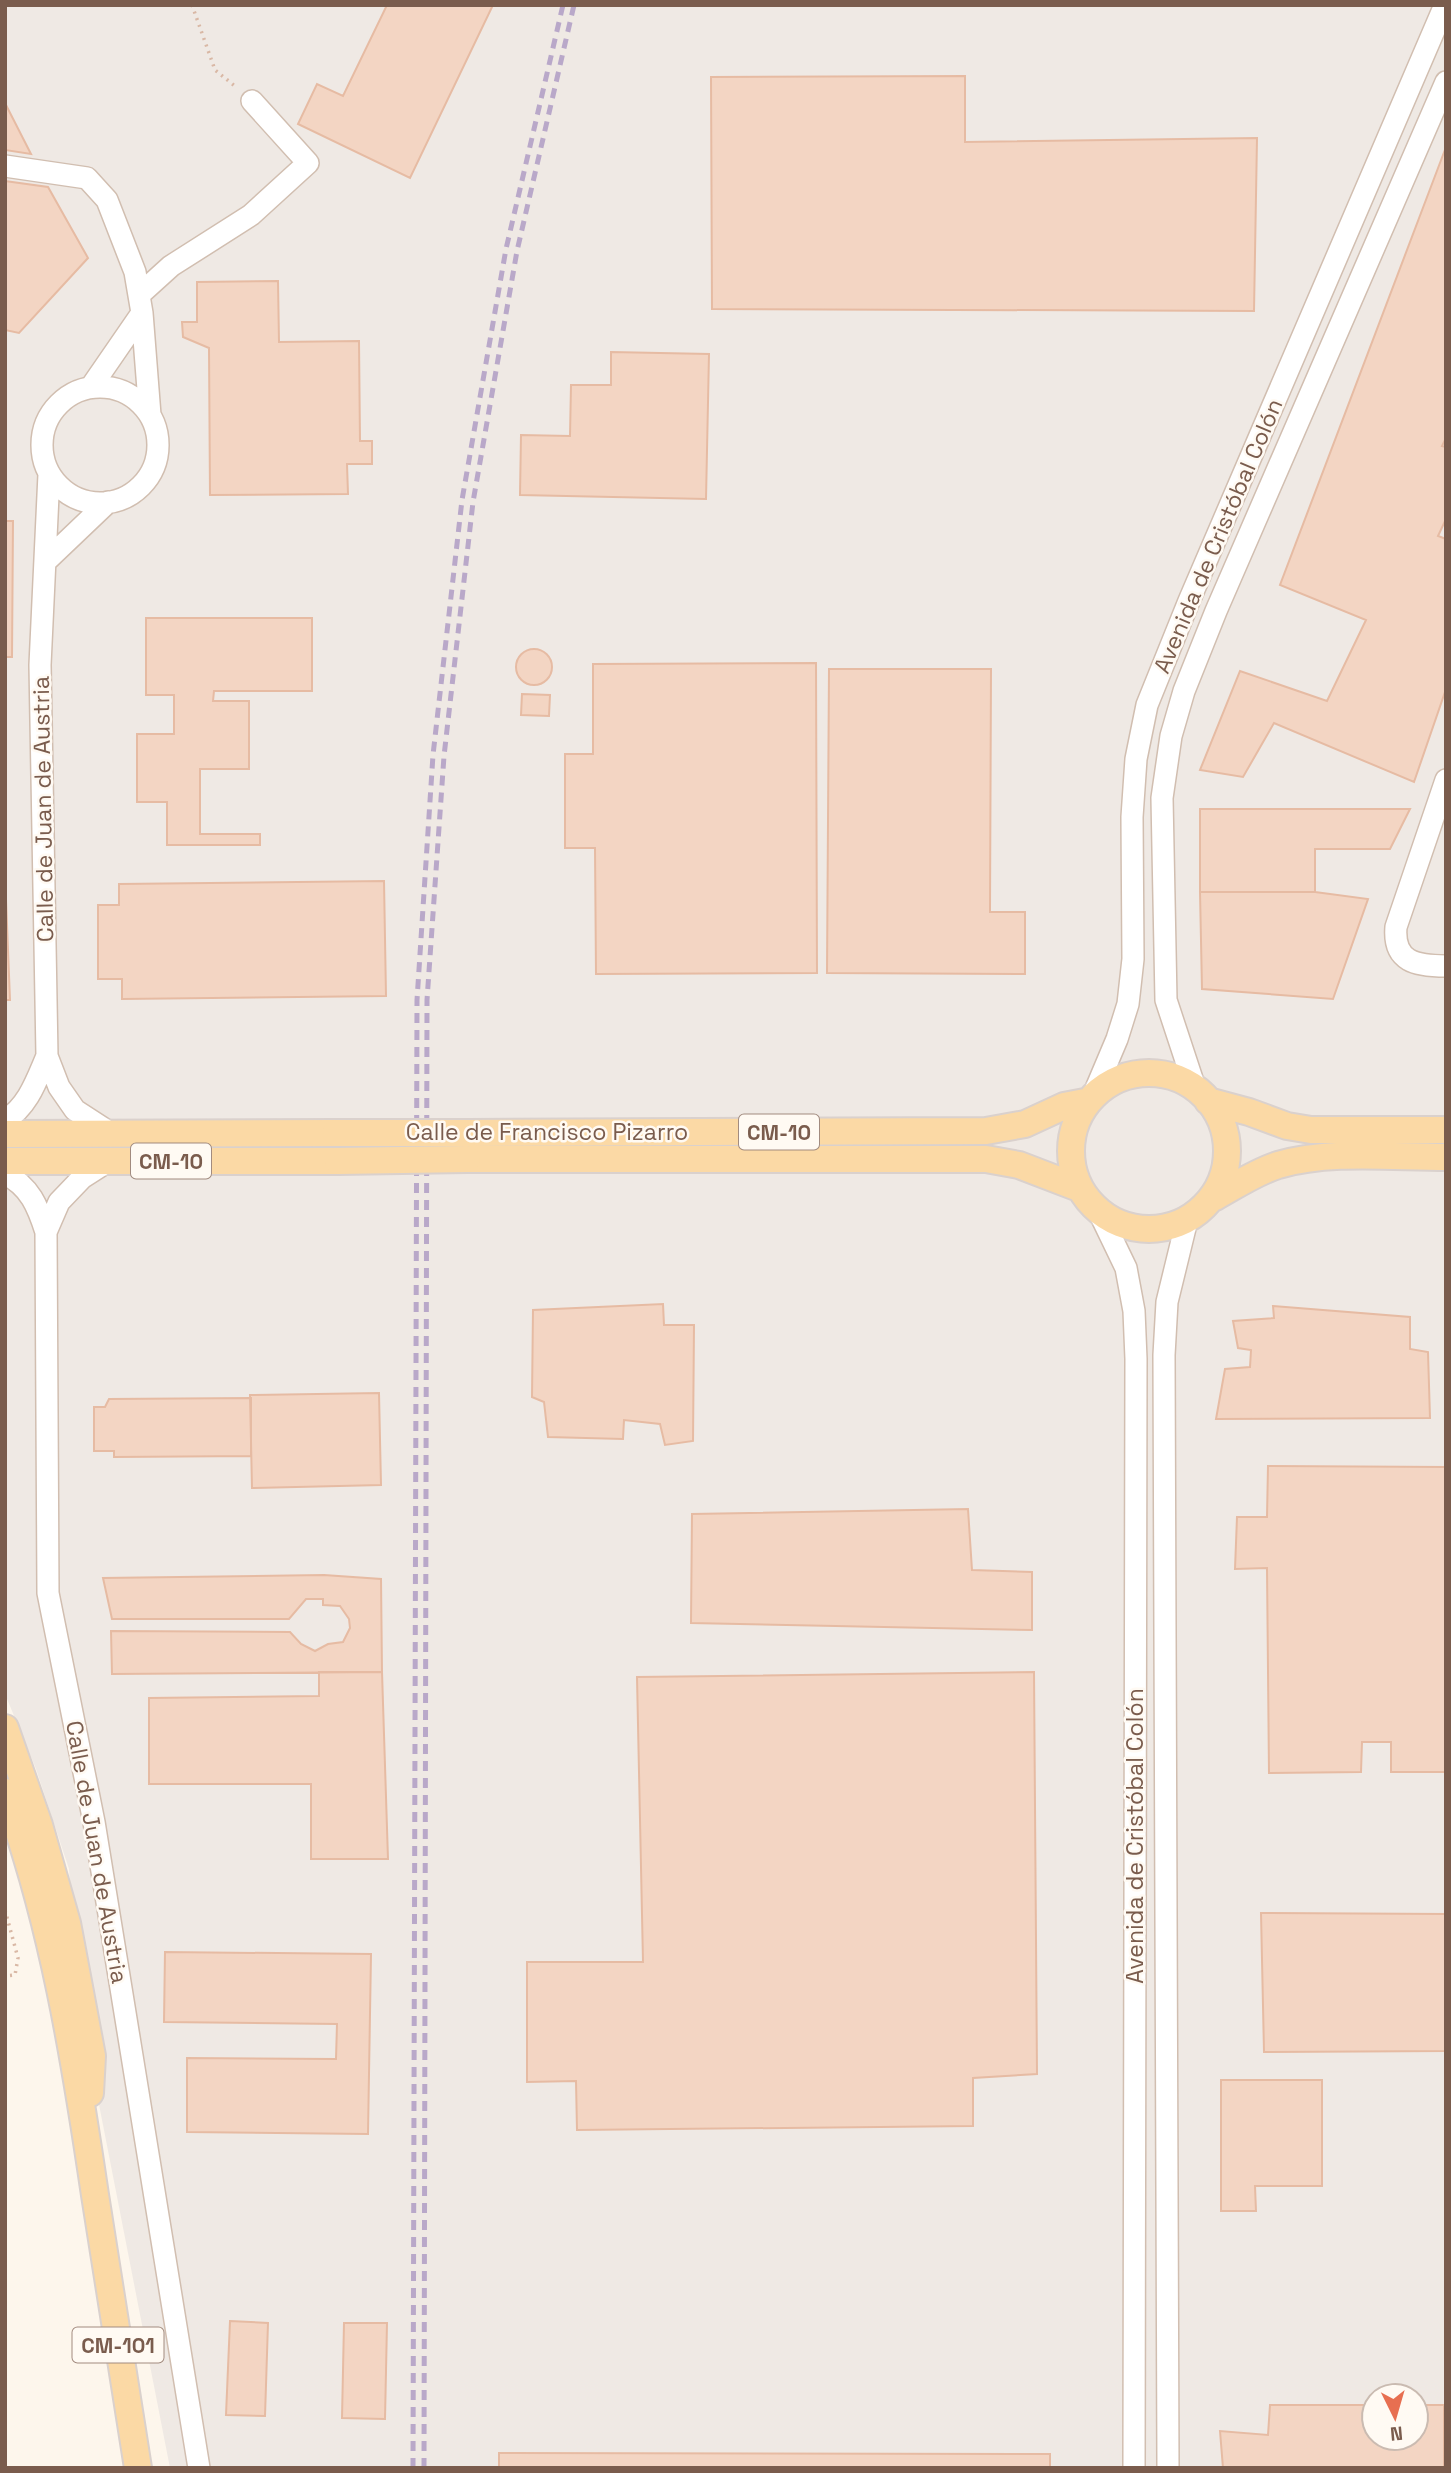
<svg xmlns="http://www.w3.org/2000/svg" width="1451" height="2473" font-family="'Space Grotesk',sans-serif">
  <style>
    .industrial { fill: #efe9e4; fill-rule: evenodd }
    .building { fill: #f3d5c3; stroke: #e6bba3; stroke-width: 2 }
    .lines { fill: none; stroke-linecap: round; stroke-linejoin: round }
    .minor-casing { stroke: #d1beb0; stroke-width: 24 }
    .major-casing { stroke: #dad1cd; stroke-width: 30 }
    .path { stroke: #d9b8a5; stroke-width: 3.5; stroke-dasharray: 2 5; stroke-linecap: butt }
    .minor { stroke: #fff; stroke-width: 21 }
    .major { stroke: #fbd9a5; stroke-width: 26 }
    .rail { stroke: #b9a8c9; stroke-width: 5; stroke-dasharray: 10 7; stroke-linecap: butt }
    .major-bridge-casing { stroke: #dad1cd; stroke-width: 30; stroke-linecap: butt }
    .major-bridge { stroke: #fbd9a5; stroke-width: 26 }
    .labels { text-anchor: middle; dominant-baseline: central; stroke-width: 5; stroke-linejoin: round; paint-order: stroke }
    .shield { fill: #fffaf3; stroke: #a28b7f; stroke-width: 2 }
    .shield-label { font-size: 21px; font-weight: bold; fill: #7a5c4d }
    .street-label { font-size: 23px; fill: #7a5c4d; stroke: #fffaf3 }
  </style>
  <rect width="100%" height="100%" fill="#fdf6ec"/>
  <path class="industrial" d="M 5,5 L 1446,5 L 1446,2468 L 170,2468 L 78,1997 L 69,1869 L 36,1769 L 5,1694 ZM 1374,2396 L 1416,2396 L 1416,2438 L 1374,2438 Z"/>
  <path class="building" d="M 387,5 L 493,5 L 410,178 L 298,124 L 317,84 L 343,96 Z
    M 965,76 L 965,142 L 1257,138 L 1254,311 L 712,309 L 711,77 Z
    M 5,103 L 31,154 L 5,150 Z
    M 1446,147 L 1446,438 L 1442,446 L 1446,447 L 1446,519 L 1438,536 L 1446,539 L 1446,689 L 1414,782 L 1274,723 L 1243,777 L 1200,770 L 1240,671 L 1327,701 L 1366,620 L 1280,585 Z
    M 5,181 L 48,187 L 88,258 L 19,333 L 5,330 Z
    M 278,281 L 279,342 L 359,341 L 360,441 L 372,441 L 372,464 L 347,464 L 348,494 L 210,495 L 209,348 L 183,337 L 182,322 L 197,322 L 197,282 Z
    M 611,352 L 709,354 L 706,499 L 520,495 L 521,435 L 570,436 L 571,385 L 611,385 Z
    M 5,521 L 13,521 L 12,657 L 5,657 Z
    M 146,618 L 312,618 L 312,691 L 214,691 L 213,701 L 249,701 L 249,769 L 200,769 L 200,834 L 260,834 L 260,845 L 167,845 L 167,802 L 137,802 L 137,734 L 174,734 L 174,695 L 146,695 Z
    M516 667a18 18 0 1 1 36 0a18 18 0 1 1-36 0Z
    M 816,663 L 817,973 L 596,974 L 595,848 L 565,848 L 565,754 L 593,754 L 593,664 Z
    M 829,669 L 991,669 L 990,912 L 1025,912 L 1025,974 L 827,973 Z
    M 522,694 L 550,695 L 549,716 L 521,715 Z
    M 1200,809 L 1410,809 L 1390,849 L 1315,849 L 1315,892 L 1200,892 Z
    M 5,874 L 10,1000 L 5,1000 Z
    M 384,881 L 386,996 L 122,999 L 122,979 L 98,979 L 98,905 L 119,905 L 119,884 Z
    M 1200,892 L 1315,892 L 1368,899 L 1333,999 L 1202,989 Z
    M 663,1304 L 664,1325 L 694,1325 L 693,1441 L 665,1445 L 660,1424 L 624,1420 L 623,1439 L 548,1437 L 544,1402 L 532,1397 L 533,1310 Z
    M 1273,1306 L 1410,1317 L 1410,1349 L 1428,1352 L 1430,1418 L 1216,1419 L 1225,1369 L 1250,1367 L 1251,1350 L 1238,1348 L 1233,1321 L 1274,1318 Z
    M 379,1393 L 381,1485 L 252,1488 L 250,1395 Z
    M 251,1398 L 251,1456 L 114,1457 L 114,1451 L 94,1451 L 94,1407 L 105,1407 L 109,1399 Z
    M 1268,1466 L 1446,1467 L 1446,1772 L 1391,1772 L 1391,1742 L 1362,1742 L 1361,1772 L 1269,1773 L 1267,1568 L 1235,1569 L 1237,1517 L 1267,1517 Z
    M 968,1509 L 972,1570 L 1032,1572 L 1032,1630 L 691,1623 L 692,1514 Z
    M 324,1575 L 381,1579 L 382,1672 L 112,1674 L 111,1631 L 290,1632 L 301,1644 L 315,1651 L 328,1644 L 343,1642 L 350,1628 L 349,1619 L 340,1606 L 323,1605 L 323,1599 L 306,1599 L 289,1619 L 112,1619 L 103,1578 Z
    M 319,1672 L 382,1672 L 388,1859 L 311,1859 L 311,1784 L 149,1784 L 149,1698 L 319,1696 Z
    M 1034,1672 L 1037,2074 L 973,2078 L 973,2126 L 577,2130 L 576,2081 L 527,2082 L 527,1962 L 643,1962 L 637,1677 Z
    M 1261,1913 L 1446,1914 L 1446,2051 L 1264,2052 Z
    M 165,1952 L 371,1954 L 368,2134 L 187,2132 L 187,2058 L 336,2059 L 337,2024 L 164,2022 Z
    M 1221,2080 L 1322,2080 L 1322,2186 L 1255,2186 L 1256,2211 L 1221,2211 Z
    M 230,2321 L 268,2323 L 265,2416 L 226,2415 Z
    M 344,2323 L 387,2323 L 385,2419 L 342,2418 Z
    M 1270,2405 L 1374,2405 L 1374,2438 L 1416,2438 L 1416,2405 L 1444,2405 L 1444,2468 L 1223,2468 L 1220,2431 L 1268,2435 Z
    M 499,2453 L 1050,2454 L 1050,2468 L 499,2468 Z"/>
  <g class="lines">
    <defs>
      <path id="minor" d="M 5,166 L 87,178 L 107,200 L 135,272 L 142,313 L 150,415
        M 139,295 L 171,266 L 251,215 L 308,163 L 252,101
        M 91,387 L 142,313
        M42 445a58 58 0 1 1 116 0a58 58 0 1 1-116 0Z
        M 45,562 L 108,502
        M 1446,780 L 1396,927 C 1393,962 1416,966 1446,966
        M 47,1056 L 40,665 L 49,474
        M 1095,1091 L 1117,1039 L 1128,1004 L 1133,959 L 1132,817 L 1136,759 L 1147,705 L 1189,601 L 1445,5
        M 1196,1091 L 1166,1000 L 1162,798 L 1171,736 L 1184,691 L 1216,611 L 1446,82
        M 5,1120 C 28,1107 37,1079 47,1056 L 59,1087 L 75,1110 L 112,1134
        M 5,1174 C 30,1186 38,1207 46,1232 L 59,1202 L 82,1178 L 107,1162
        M 1099,1212 L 1126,1268 L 1134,1311 L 1136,1359 L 1134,2468
        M 46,1232 L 48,1593 L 94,1822 L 199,2468
        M 1168,2468 L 1164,1355 L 1167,1302 L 1187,1220"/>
      <path id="major" d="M1071 1151a78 78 0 1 1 156 0a78 78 0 1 1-156 0Z
        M 1208,1101 L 1249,1112 L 1287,1126 L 1311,1130 L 1446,1130
        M 469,1133 L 986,1131 L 1025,1124 L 1064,1106 L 1085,1102
        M 5,1134 L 336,1133
        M 467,1159 L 986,1159 L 1019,1165 L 1079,1188
        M 5,1161 L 338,1161
        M 1215,1197 C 1235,1186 1256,1172 1278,1165 C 1330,1150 1391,1157 1446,1157
        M 5,1728 L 39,1825 L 67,1923 L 92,2056 L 90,2093
        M 5,1792 C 53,1922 75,2059 95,2195 C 109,2286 123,2377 138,2468"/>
    </defs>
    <use href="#minor" class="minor-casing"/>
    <use href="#major" class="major-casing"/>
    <path class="path" d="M 192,5 L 215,70 L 236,87
      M 5,1910 L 18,1958 L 15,1975 L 5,1976"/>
    <use href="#minor" class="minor"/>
    <use href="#major" class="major"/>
    <path class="rail" d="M 413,2468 L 417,1000 L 433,755 L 462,500 L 506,249 L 563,5
      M 424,2468 L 427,1000 L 444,756 L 473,502 L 517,251 L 574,5"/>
    <defs>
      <path id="major-bridge" d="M 336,1133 L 469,1133
        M 338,1161 L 467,1159"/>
    </defs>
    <use href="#major-bridge" class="major-bridge-casing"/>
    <use href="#major-bridge" class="major-bridge"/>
  </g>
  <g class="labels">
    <g class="shield">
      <rect x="739" y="1114.5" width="80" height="35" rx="5"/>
      <rect x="131" y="1143.5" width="80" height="35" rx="5"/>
      <rect x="72.5" y="2327.5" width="91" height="35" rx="5"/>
    </g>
    <g class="shield-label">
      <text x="779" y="1132">CM-10</text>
      <text x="171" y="1161">CM-10</text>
      <text x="118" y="2345">CM-101</text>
    </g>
    <g class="street-label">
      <text transform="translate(1218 536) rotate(-67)">Avenida de Cristóbal Colón</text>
      <text transform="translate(43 809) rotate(-91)">Calle de Juan de Austria</text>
      <text x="547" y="1132">Calle de Francisco Pizarro</text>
      <text transform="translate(1135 1836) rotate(-90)">Avenida de Cristóbal Colón</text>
      <text transform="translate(97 1852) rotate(80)">Calle de Juan de Austria</text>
    </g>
  </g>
  <rect width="1451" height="2473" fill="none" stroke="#7a5c4d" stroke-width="14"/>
  <g transform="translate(1395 2417) rotate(175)"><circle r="33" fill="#fffaf3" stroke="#cabbb1" stroke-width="2"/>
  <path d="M0-5L12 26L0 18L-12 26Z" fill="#e76f51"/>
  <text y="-10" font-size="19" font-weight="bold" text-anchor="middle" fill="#7a5c4d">N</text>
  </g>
</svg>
